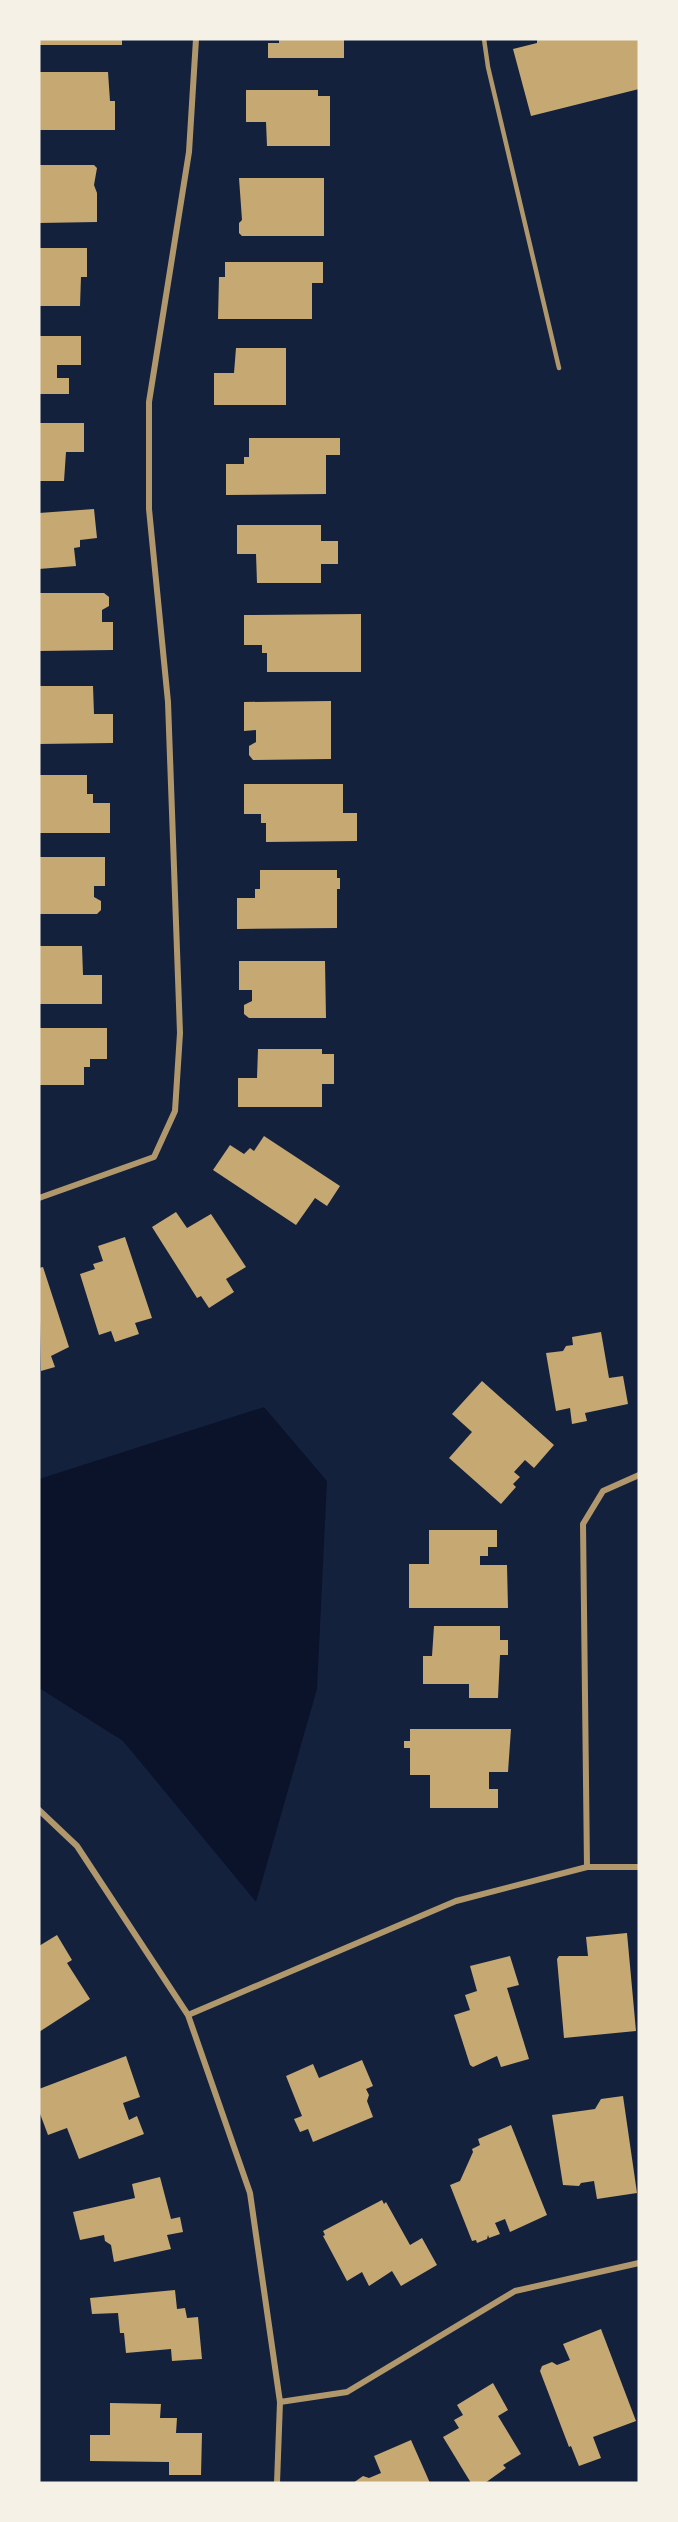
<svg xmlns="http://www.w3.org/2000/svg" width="678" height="2522" font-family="Karla,sans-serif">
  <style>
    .water { fill: #0b132b }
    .building { fill: #c6a872 }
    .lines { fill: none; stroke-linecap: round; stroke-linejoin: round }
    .service { stroke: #b1986c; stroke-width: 4.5 }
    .minor { stroke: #b1986c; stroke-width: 6 }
  </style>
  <rect width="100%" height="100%" fill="#14213d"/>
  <path class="water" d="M 264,1407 L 327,1481 L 317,1689 L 256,1902 L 123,1741 L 39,1688 L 39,1479 Z"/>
  <path class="building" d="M 39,39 L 122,39 L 122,45 L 39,45 Z
    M 279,39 L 344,39 L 344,58 L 268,58 L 268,43 L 279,43 Z
    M 537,39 L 639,39 L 639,89 L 531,116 L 513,49 L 537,43 Z
    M 39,72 L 108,72 L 110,101 L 115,101 L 115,130 L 39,130 Z
    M 246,90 L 318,90 L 318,96 L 330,96 L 330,146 L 267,146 L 266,122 L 246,122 Z
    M 39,165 L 94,165 L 97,168 L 94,185 L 97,193 L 97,222 L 39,223 Z
    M 239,178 L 324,178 L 324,236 L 242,236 L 239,233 L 239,223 L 242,220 Z
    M 39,248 L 87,248 L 87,277 L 81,277 L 80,306 L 39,306 Z
    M 225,262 L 323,262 L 323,283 L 312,283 L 312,319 L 218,319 L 219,277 L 225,277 Z
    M 39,336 L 81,336 L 81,365 L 57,365 L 57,378 L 69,378 L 69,394 L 39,394 Z
    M 236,348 L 286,348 L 286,405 L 214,405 L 214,373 L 234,373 Z
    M 39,423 L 84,423 L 84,452 L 66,452 L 64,481 L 39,481 Z
    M 249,438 L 340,438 L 340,455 L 326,455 L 326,494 L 226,495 L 226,464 L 244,464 L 244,457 L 249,457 Z
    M 94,509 L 97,538 L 80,540 L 80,547 L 74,548 L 76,566 L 39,569 L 39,513 Z
    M 237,525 L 321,525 L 321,541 L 338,541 L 338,564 L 321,564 L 321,583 L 257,583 L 256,554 L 237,554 Z
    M 39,593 L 104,593 L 109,597 L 109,606 L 102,610 L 102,622 L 113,622 L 113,650 L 39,651 Z
    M 361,614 L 361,672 L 267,672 L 267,653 L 262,653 L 262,645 L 244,645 L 244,615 Z
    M 39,686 L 93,686 L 94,714 L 113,714 L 113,743 L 39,744 Z
    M 331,701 L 331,759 L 253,760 L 249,755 L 249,746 L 256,742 L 256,730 L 244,731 L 244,702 Z
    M 39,775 L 87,775 L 87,794 L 93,794 L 93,803 L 110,803 L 110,833 L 39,833 Z
    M 244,784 L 343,784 L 343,813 L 357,813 L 357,841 L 266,842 L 266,823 L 261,823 L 261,814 L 244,814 Z
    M 39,857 L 105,857 L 105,886 L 94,886 L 94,897 L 101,901 L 101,910 L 97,914 L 39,914 Z
    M 260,870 L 337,870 L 337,878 L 340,878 L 340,889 L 337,889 L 337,928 L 237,929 L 237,898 L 255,898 L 255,889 L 260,889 Z
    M 39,946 L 82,946 L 83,975 L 102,975 L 102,1004 L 39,1004 Z
    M 239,961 L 325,961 L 326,1018 L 249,1018 L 244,1014 L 244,1005 L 252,1001 L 252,990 L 239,990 Z
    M 39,1028 L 107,1028 L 107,1059 L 90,1059 L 90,1067 L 84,1067 L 84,1085 L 39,1085 Z
    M 258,1049 L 322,1049 L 322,1054 L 334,1054 L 334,1084 L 322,1084 L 322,1107 L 238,1107 L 238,1078 L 257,1078 Z
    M 264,1136 L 340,1186 L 327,1206 L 315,1198 L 296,1225 L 213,1170 L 230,1145 L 244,1154 L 250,1148 L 254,1151 Z
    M 176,1212 L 187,1228 L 211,1214 L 246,1267 L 226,1279 L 234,1292 L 209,1308 L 201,1296 L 197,1298 L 152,1227 Z
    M 125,1237 L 152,1318 L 135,1323 L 139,1334 L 115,1342 L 111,1331 L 99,1335 L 80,1274 L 95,1269 L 93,1264 L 103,1261 L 98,1246 Z
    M 43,1267 L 69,1347 L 51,1356 L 55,1367 L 41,1371 L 39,1268 Z
    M 601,1332 L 609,1378 L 623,1376 L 628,1404 L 585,1413 L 587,1421 L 572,1424 L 570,1408 L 556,1411 L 546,1353 L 563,1351 L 566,1346 L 573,1345 L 572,1337 Z
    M 482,1381 L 554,1445 L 534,1468 L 525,1460 L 514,1472 L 520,1477 L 513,1484 L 516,1487 L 501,1504 L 449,1458 L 472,1432 L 452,1414 Z
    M 429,1530 L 497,1530 L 497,1547 L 488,1547 L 488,1556 L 480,1556 L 480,1565 L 507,1565 L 508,1608 L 409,1608 L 409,1564 L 429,1564 Z
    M 434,1626 L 500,1626 L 500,1640 L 508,1640 L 508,1655 L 500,1655 L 498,1698 L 469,1698 L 469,1684 L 423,1684 L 423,1656 L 432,1656 Z
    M 410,1729 L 511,1729 L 508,1772 L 489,1772 L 489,1789 L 498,1789 L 498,1808 L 430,1808 L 430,1775 L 410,1775 L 410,1748 L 404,1748 L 404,1741 L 410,1741 Z
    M 627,1933 L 636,2031 L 564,2038 L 557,1959 L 559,1956 L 588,1956 L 586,1937 Z
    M 57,1935 L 72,1960 L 67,1963 L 90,1999 L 39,2032 L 39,1946 Z
    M 510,1956 L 519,1985 L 507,1988 L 529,2059 L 501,2067 L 497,2056 L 473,2067 L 470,2065 L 454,2015 L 470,2010 L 465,1995 L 477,1991 L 470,1966 Z
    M 126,2056 L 140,2097 L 123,2103 L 129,2120 L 137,2116 L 144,2134 L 79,2159 L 67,2128 L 48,2135 L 39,2111 L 39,2089 Z
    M 362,2060 L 373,2086 L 366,2089 L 369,2095 L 367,2101 L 373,2117 L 313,2142 L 308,2129 L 300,2132 L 294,2119 L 302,2116 L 286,2076 L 313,2064 L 319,2078 Z
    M 623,2096 L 637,2193 L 597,2199 L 594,2181 L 581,2183 L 579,2186 L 563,2185 L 552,2115 L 595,2109 L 601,2099 Z
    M 511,2125 L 547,2215 L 510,2232 L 505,2219 L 495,2223 L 500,2234 L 489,2238 L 488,2235 L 487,2239 L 477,2243 L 476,2240 L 472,2241 L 450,2185 L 460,2181 L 473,2152 L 472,2149 L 480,2145 L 478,2139 Z
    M 160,2177 L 171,2219 L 180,2217 L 183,2232 L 167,2235 L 171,2249 L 114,2262 L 111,2245 L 105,2241 L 104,2235 L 80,2240 L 73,2212 L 135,2198 L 132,2184 Z
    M 382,2200 L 384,2204 L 386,2202 L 410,2245 L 422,2238 L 437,2265 L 401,2286 L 392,2271 L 369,2286 L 362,2272 L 347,2281 L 323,2236 L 325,2235 L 323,2231 Z
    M 175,2290 L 177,2309 L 185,2308 L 187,2318 L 198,2317 L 202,2359 L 172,2361 L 171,2349 L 126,2353 L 124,2333 L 120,2333 L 118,2313 L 92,2314 L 90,2298 Z
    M 601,2329 L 636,2421 L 593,2437 L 601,2458 L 579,2466 L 571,2446 L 569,2447 L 540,2371 L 542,2366 L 552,2362 L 557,2365 L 570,2360 L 563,2344 Z
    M 493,2383 L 508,2410 L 498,2416 L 521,2454 L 503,2465 L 506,2468 L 485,2483 L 471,2483 L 443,2437 L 459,2428 L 454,2420 L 463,2415 L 457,2405 Z
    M 110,2403 L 161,2404 L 160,2418 L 177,2418 L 176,2433 L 202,2433 L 201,2475 L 169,2475 L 169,2462 L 90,2461 L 90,2435 L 110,2435 Z
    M 411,2440 L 430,2483 L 353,2483 L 363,2476 L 369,2478 L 381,2473 L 374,2456 Z"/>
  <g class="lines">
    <path class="service" d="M 484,39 L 488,67 L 559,368"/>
    <path class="minor" d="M 39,1198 L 154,1157 L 175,1111 L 180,1033 L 168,702 L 149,509 L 149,402 L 189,152 L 196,39
      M 39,1810 L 77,1846 L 188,2015 L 250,2193 L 280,2402 L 277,2483
      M 587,1867 L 583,1524 L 603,1491 L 639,1475
      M 188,2015 L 456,1901 L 587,1867 L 639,1867
      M 280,2402 L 347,2392 L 515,2291 L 639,2263"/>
  </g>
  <rect width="678" height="2522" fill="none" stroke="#f6f1e7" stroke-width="81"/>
</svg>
